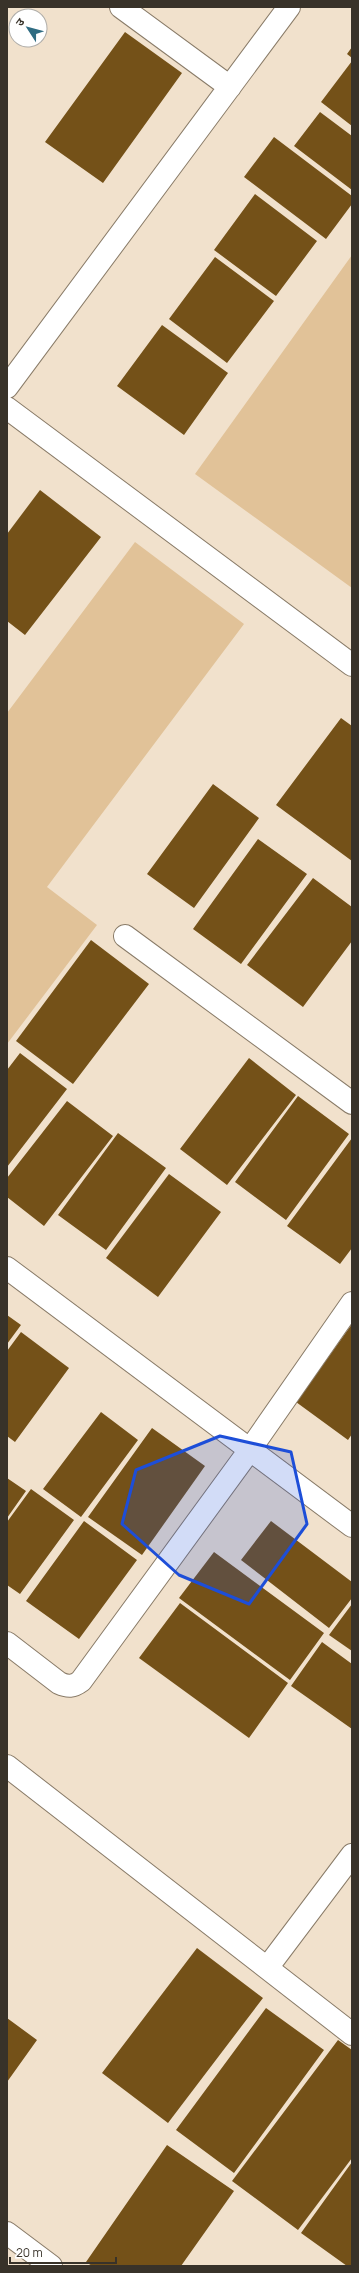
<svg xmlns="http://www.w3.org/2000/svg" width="359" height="2273" font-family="Manrope,'Noto Sans Devanagari',sans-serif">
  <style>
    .green { fill: #e1c298 }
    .building { fill: #745118 }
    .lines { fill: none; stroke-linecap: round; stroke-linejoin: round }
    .street-casing { stroke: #897b68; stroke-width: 24 }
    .street { stroke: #fff; stroke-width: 22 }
    .marked { fill: #1d4ed8; fill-opacity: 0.2; stroke: #1d4ed8; stroke-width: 3; stroke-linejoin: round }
  </style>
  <rect width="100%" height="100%" fill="#f1e1cc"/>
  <path class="green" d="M 352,255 L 352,588 L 195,474 Z
    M 135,542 L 244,624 L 47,887 L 97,925 L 7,1044 L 7,713 Z"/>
  <path class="building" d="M 125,32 L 182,73 L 103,183 L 45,142 Z
    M 352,47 L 352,58 L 347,54 Z
    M 352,61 L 352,126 L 321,102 Z
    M 320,112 L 352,136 L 352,190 L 294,146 Z
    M 274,137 L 352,196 L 352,204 L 326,239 L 244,177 Z
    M 255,194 L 317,241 L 276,296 L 214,250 Z
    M 215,257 L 274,301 L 227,363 L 169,319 Z
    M 162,325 L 228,373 L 184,435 L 117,386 Z
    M 40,490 L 101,537 L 25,635 L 7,621 L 7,534 Z
    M 341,718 L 352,726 L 352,861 L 276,805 Z
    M 213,784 L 259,818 L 194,908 L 147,874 Z
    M 258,839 L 307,874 L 241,964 L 193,929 Z
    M 313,878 L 352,907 L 352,941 L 303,1007 L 247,965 Z
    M 91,940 L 149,984 L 73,1084 L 16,1041 Z
    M 20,1053 L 67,1089 L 7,1167 L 7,1070 Z
    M 249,1058 L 296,1095 L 227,1185 L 180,1149 Z
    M 298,1096 L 349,1134 L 286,1220 L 235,1182 Z
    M 67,1101 L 113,1136 L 44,1226 L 7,1197 L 7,1178 Z
    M 118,1133 L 166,1168 L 106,1250 L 58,1215 Z
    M 352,1138 L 352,1248 L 340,1264 L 287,1226 Z
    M 169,1174 L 221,1212 L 158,1297 L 106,1258 Z
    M 7,1315 L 21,1325 L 7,1344 Z
    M 352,1324 L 352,1434 L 348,1440 L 296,1402 Z
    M 21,1332 L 69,1368 L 15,1442 L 7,1436 L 7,1351 Z
    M 101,1412 L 138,1440 L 81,1517 L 43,1489 Z
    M 152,1428 L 205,1466 L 142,1555 L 88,1517 Z
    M 7,1478 L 26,1491 L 7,1518 Z
    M 31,1489 L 74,1520 L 20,1594 L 7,1585 L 7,1522 Z
    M 84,1521 L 137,1560 L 79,1639 L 26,1601 Z
    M 271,1521 L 352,1582 L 352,1598 L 329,1628 L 241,1560 Z
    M 214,1552 L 324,1633 L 290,1680 L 179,1598 Z
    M 180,1603 L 288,1683 L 249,1738 L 139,1658 Z
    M 352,1604 L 352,1651 L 329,1635 Z
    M 322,1642 L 352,1664 L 352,1729 L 291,1686 Z
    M 197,1948 L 263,1998 L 168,2123 L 102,2073 Z
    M 266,2008 L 324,2050 L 234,2173 L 176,2130 Z
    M 7,2018 L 37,2040 L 7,2082 Z
    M 338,2040 L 352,2050 L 352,2158 L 298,2230 L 232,2181 Z
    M 167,2145 L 234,2191 L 181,2266 L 92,2266 L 86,2262 Z
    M 352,2162 L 352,2266 L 347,2266 L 301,2233 Z"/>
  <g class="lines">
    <defs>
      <path id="street" d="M 121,7 L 230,87
        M 7,387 L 289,7
        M 7,408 L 352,665
        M 125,936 L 352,1103
        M 7,1268 L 352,1526
        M 7,1643 L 59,1683 C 68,1687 73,1687 81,1681 L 249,1451 L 352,1303
        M 7,1766 L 352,2034
        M 267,1968 L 352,1855
        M 7,2233 L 51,2266"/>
    </defs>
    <use href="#street" class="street-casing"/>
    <use href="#street" class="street"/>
  </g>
  <path class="marked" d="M 220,1436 L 291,1452 L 307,1524 L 249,1604 L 179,1575 L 122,1524 L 136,1470 Z"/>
  <rect width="359" height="2273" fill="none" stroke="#383229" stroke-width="16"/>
  <g transform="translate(28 28) rotate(306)"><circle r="19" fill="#ffffff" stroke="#afada9"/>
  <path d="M0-3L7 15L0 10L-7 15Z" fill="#2f6c82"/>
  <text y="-6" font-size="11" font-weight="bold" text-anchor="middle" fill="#383229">उ</text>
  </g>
  <path d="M10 2257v6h106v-6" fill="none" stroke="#383229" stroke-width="2"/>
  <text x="16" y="2257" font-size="12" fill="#383229" stroke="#ffffff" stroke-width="3" paint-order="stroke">20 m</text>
</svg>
